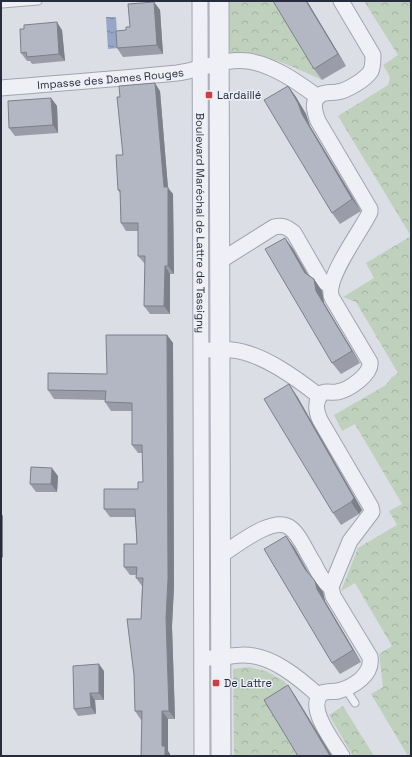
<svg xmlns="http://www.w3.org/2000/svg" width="412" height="757" font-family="'Space Grotesk',sans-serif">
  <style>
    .forest { fill: url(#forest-crowns) }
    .water { fill: url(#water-ripples) }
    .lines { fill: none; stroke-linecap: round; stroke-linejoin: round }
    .service-casing { stroke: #a2a5b0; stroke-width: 9 }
    .minor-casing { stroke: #a2a5b0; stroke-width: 17 }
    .tertiary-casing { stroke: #a2a5b0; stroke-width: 21 }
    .service { stroke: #eff0f5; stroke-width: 7 }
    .minor { stroke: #eff0f5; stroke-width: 15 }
    .tertiary { stroke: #eff0f5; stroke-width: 19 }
    .wall { fill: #9a9da8 }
    .shaded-wall { fill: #7d8088 }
    .building { fill: #b3b7c3; stroke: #7d8088 }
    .poi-dot { fill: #ce403f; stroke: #ebeef4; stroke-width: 1.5 }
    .labels { text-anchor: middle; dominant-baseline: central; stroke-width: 3; stroke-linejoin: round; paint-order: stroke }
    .street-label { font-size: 11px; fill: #262b3d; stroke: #ebeef4 }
    .poi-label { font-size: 11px; fill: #262b3d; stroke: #ebeef4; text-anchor: start }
  </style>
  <defs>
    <pattern id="forest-crowns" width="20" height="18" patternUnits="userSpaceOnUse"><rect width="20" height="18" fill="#bfd0bd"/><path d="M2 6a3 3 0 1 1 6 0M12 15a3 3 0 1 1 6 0" fill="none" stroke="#a4b3a3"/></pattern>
    <pattern id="water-ripples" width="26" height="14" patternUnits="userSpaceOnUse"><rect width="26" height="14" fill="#96a6c7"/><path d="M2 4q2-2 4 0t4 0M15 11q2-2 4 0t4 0" fill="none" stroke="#7a87a3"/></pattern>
  </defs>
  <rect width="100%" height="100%" fill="#dcdee6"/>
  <path class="forest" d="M 227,1 L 274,1 L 322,80 C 288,65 265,52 227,53 Z
    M 364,1 L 411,1 L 411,756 L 408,756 L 371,694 L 383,687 L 379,654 L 392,646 L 355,583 L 341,591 L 358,548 L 397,525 L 389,511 L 402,504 L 355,424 L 342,431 L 334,415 L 386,385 L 391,378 L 398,373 L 356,302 L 343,297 L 374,278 L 366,263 L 411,236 L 338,116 L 388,85 L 390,77 L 383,65 L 398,55 Z
    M 248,667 L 266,671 L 284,681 L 296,697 L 299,756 L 234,756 L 233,669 Z
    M 343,706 L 374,756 L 353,756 L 329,715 Z"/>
  <path class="water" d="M 106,17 L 116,17 L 118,48 L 108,49 Z"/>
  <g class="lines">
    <defs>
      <path id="service" d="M 2,4 L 38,1
        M 345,688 L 355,703"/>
      <g id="minor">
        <path id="s1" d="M 200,1 L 202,756"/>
        <path d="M 341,1 L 373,55 C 373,60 373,66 371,71 C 366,79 347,91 337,92 C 332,93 327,92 322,94 C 310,99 315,113 318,121 L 370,209 L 370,212 C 362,230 323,280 332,298 L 370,362 C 372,374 349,390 337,392 C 332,393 327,391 322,393 C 314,402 316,411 320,420 L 371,507 L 372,512 L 350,541 L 331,587 L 333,596 L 370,657 C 373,675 353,687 338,691 C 332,692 327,691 322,693 C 305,707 334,742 342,756"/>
        <path id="s2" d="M 1,88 C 59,83 118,79 177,73 C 200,70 224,58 248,61 C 274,65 297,82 318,97"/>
        <path d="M 220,261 L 274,227 C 283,225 287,227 294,233 L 321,280 L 331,286"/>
        <path d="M 210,350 C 217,350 225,349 232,350 C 262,353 296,378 319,396"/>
        <path d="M 221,555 C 236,546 272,516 289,527 C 300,534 306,552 313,562 C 318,571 322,582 331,587"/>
        <path d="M 210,658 C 222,658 233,655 244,655 C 272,655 299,678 319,696"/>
      </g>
      <path id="tertiary" d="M 219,1 L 221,756"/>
    </defs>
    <use href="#service" class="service-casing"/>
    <use href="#minor" class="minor-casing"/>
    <use href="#tertiary" class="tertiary-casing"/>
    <use href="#service" class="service"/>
    <use href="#minor" class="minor"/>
    <use href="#tertiary" class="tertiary"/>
  </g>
  <path class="wall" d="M 307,1 L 346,66 L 322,80 L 314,69 Z
    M 154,2 L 160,10 L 163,54 L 123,57 L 117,48 L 126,30 L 130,27 Z
    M 62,30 L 65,61 L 32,64 L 30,61 L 27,61 L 21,53 Z
    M 288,86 L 296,97 L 306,114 L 310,126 L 361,211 L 340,224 L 332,213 Z
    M 160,91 L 168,188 L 173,194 L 174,274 L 170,274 L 170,314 L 150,314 L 144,306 L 145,264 L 138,256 L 138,231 L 126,231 L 121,223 L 120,193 L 118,190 L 123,155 Z
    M 51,98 L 57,106 L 58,133 L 15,136 L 9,128 Z
    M 285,238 L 293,249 L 308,275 L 314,279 L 322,291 L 324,303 L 360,363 L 341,374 L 332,363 Z
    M 167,335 L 173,343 L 174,587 L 172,626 L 175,719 L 168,719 L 168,751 L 170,754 L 170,756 L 141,756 L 142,720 L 141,720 L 135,711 L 141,619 L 142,586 L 136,578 L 136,575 L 130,575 L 124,567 L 137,544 L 135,517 L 110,517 L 104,509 L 138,489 L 143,482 L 143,453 L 138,453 L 132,445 L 132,411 L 111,411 L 105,402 L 105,400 L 54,399 L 48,390 L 107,374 Z
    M 297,396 L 362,510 L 359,514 L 341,525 L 333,513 Z
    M 58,476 L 57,492 L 36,492 L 30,484 Z
    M 294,547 L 310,575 L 315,581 L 323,592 L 325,601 L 361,662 L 340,674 L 332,663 Z
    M 104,671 L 104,700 L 95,700 L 96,714 L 78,716 L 74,709 Z"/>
  <path class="shaded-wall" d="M 306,1 L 307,1 L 346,66 L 338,54 Z
    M 154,2 L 160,10 L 163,54 L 157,45 Z
    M 57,22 L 62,30 L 65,61 L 59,54 Z
    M 155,83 L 160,91 L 168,188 L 173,194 L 174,274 L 168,266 L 164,187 Z
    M 288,86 L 296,97 L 306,114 L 310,126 L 361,211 L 352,199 L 302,114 Z
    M 51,98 L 57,106 L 58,133 L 53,125 Z
    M 285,238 L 293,249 L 313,284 L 305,273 Z
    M 165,266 L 170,274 L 170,314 L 164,306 Z
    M 314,279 L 322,291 L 324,303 L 360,363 L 352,351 L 316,291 Z
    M 167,335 L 173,343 L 174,587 L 172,626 L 175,719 L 169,711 L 166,618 Z
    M 289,384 L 297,396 L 362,510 L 359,514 L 351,502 Z
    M 52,468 L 58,476 L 57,492 L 51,484 Z
    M 1,513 L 3,516 L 3,558 L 1,556 Z
    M 286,536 L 294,547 L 313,581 L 305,569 Z
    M 315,581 L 323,592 L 325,601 L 361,662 L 353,650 L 317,589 Z
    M 99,664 L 104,671 L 104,700 L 99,693 Z
    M 288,685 L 296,697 L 332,756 L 330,756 Z
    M 90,693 L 95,700 L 96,714 L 91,707 Z
    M 162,711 L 168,719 L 168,751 L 170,754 L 170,756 L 165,756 L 162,746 Z"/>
  <path class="building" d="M 273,1 L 306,1 L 338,54 L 314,69 Z
    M 154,2 L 157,45 L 117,48 L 116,31 L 126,30 L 126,27 L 130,27 L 128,4 Z
    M 57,22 L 59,54 L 27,57 L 26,52 L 21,53 L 20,29 L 24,29 L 24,25 Z
    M 155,83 L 164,187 L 168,187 L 168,266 L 165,266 L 164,306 L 144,306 L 145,256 L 138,256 L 138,223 L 121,223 L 120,190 L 118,190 L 116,155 L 123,155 L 117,97 L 120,97 L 119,86 Z
    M 288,86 L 298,103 L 302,114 L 352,199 L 332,213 L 264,100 Z
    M 51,98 L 53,125 L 9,128 L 8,101 Z
    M 285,238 L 305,273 L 314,279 L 316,291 L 352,351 L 332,363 L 265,249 Z
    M 106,335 L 167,335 L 168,579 L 166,618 L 169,711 L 162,711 L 162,746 L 165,746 L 165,756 L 141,756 L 142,711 L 135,711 L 134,675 L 127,619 L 141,619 L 143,578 L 136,578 L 137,567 L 124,567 L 124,544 L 137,544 L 135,509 L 104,509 L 104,489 L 138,489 L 138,482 L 143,482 L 142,445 L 132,445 L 132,403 L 105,402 L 106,391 L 48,390 L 48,373 L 107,374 Z
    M 289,384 L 354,498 L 351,502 L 333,513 L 264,399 Z
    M 31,467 L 52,468 L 51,484 L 30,484 Z
    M 286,536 L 305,569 L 315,581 L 317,589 L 353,650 L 332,663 L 264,549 Z
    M 99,664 L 99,693 L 90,693 L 91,707 L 74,709 L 73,666 Z
    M 288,685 L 330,756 L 298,756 L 264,700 Z"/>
  <g class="poi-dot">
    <rect x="205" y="91" width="8" height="8" rx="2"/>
    <rect x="212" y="679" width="8" height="8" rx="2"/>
  </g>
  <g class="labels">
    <g class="street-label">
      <text stroke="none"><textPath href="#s2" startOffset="110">Impasse des Dames Rouges</textPath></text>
      <text stroke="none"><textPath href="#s1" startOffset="222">Boulevard Maréchal de Lattre de Tassigny</textPath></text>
    </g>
    <g class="poi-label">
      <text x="217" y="95">Lardaillé</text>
      <text x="224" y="683">De Lattre</text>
    </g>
  </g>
  <rect width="412" height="757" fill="none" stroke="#262b3d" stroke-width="4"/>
</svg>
